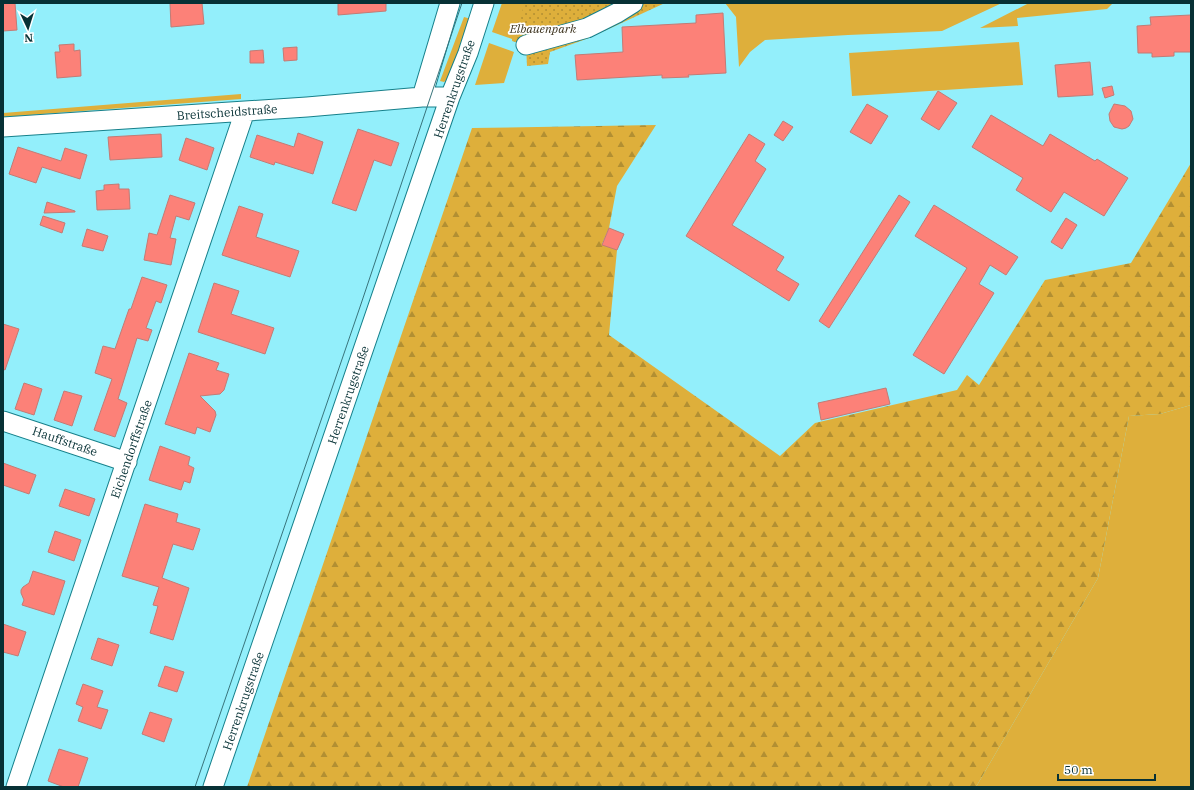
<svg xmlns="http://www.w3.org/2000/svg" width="1194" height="790" font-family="'IBM Plex Serif',serif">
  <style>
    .green { fill: #deaf3b }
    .forest { fill: url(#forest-firs) }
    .park { fill: url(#park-dots) }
    .building { fill: #fc8178; stroke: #c27b75 }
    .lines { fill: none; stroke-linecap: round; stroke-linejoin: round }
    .minor-casing { stroke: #16808b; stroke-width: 21 }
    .minor { stroke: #fff; stroke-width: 19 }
    .tram { stroke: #38747b; stroke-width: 1 }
    .labels { text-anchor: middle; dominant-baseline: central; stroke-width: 3.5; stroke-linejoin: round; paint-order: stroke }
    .park-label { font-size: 12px; font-style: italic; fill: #3c321d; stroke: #fff }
    .street-label { font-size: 12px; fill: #073135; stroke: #fff }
  </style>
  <defs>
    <pattern id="forest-firs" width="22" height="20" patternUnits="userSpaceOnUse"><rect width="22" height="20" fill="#deaf3b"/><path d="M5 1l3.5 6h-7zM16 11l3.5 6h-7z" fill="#b28f32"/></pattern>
    <pattern id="park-dots" width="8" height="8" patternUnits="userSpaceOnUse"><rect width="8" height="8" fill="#deaf3b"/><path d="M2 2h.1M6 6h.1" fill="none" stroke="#b28f32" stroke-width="1.8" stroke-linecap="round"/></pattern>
  </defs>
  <rect width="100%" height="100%" fill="#93effb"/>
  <path class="green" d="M 502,3 L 552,3 L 512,41 L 512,39 L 492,32 Z
    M 725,3 L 1002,3 L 942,31 L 848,35 L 765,40 L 750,52 L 739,67 L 736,17 Z
    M 1029,3 L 1113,3 L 1107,9 L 1017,18 L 1018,26 L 980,28 Z
    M 464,17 L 471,19 L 449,78 L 444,82 L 440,81 Z
    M 1019,42 L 1023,85 L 852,96 L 849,53 Z
    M 489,43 L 514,52 L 504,83 L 475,85 Z
    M 241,94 L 241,99 L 3,117 L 3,113 Z
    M 1191,405 L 1191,787 L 976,787 L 1098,578 L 1129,416 L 1160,414 Z"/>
  <path class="forest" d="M 656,125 L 617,186 L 609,228 L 602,244 L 617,250 L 609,335 L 780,456 L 815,423 L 957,390 L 967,375 L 979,385 L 1045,280 L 1131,263 L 1191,163 L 1191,405 L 1160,414 L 1129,416 L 1098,578 L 976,787 L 247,787 L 472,128 Z"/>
  <path class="park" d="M 525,3 L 665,3 L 589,38 L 550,52 L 548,64 L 527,66 L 526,45 L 512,41 Z"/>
  <path class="building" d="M 3,3 L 15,3 L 17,30 L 3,31 Z
    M 170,3 L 202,3 L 204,24 L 171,27 Z
    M 338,3 L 386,3 L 386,11 L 338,15 Z
    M 723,13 L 726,73 L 688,75 L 689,77 L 662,78 L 662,75 L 577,80 L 575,55 L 623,52 L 622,27 L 696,23 L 696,15 Z
    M 1191,15 L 1191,52 L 1174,52 L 1174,56 L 1152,57 L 1152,53 L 1138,53 L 1137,26 L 1151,25 L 1150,17 Z
    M 74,44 L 74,51 L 80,50 L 81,76 L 57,78 L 55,52 L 60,52 L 59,45 Z
    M 297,47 L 297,60 L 284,61 L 283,48 Z
    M 263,50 L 264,63 L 250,63 L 250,51 Z
    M 1090,62 L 1093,95 L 1058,97 L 1055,65 Z
    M 1112,86 L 1114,95 L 1105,98 L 1102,88 Z
    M 938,91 L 957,103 L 939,130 L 921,119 Z
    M 867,104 L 888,116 L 871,144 L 850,132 Z
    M 1114,104 L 1125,106 L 1131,111 L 1133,119 L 1129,126 L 1126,128 L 1122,129 L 1114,127 L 1110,121 L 1109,114 Z
    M 991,115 L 1043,146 L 1050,134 L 1095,161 L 1097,159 L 1128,178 L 1104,216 L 1064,192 L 1051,212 L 1016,190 L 1023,178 L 972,147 Z
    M 783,121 L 793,127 L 783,141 L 774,135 Z
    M 358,129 L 399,143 L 391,166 L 374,160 L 356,211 L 332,203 Z
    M 298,133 L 323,142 L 313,174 L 275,162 L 274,165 L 250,157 L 257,135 L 294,147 Z
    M 161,134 L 162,157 L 110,160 L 108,137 Z
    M 749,134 L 765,144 L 755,161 L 766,169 L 732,225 L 784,257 L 776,270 L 799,284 L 789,301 L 686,236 Z
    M 186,138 L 214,148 L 207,170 L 179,160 Z
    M 18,147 L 61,161 L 65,148 L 87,155 L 80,179 L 42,167 L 36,183 L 9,174 Z
    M 119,184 L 119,189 L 129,189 L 130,209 L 97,210 L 96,191 L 104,190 L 104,185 Z
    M 170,195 L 195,203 L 189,220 L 176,216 L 170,238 L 176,239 L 171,265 L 144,260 L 149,233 L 157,235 Z
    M 899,195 L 910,202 L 829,328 L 819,321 Z
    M 47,202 L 75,211 L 75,212 L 44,213 Z
    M 934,205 L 1018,257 L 1006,275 L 990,265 L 979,284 L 994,293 L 944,374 L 913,355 L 967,268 L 915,236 Z
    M 239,206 L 263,214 L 256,237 L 299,251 L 290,277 L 222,255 Z
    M 43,216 L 65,223 L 62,233 L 40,225 Z
    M 1066,218 L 1077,225 L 1062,249 L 1051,242 Z
    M 609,228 L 624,234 L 617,250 L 602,245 Z
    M 87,229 L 108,236 L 103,251 L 82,246 Z
    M 142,277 L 167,285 L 161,303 L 156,301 L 146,328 L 152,330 L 148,341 L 137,338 L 118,399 L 127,403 L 115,437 L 94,430 L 112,379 L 95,373 L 103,346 L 115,349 L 129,309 L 131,309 Z
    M 214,283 L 239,291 L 231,314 L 274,328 L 265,354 L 198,332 Z
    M 3,324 L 19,329 L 5,370 L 3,369 Z
    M 189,353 L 219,363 L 216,370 L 229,374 L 224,390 L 220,394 L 200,396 L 215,411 L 216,415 L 210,432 L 197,427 L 195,434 L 165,424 Z
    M 24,383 L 42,389 L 34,415 L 15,409 Z
    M 886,388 L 890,404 L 821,420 L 818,403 Z
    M 64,391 L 82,396 L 72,426 L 54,420 Z
    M 160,446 L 190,457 L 188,465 L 194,468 L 190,483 L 184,481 L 181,490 L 149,480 Z
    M 3,463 L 36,475 L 29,494 L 3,485 Z
    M 65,489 L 95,499 L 89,516 L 59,506 Z
    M 145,504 L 178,514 L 176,522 L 200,529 L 193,550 L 173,544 L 162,578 L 189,588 L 173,640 L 150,633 L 158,606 L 153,605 L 159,587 L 122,576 Z
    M 55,531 L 81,540 L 74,561 L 48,552 Z
    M 33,571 L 65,581 L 54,615 L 22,605 L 24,600 L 21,593 L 21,590 L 23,587 L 29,583 Z
    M 3,624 L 26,632 L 18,656 L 3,652 Z
    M 98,638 L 119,645 L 112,666 L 91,659 Z
    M 165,666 L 184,672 L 177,692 L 158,686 Z
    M 83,684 L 103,691 L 97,707 L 108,710 L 101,729 L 78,721 L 83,707 L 76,704 Z
    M 150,712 L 172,719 L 164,742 L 142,734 Z
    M 59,749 L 88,758 L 78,787 L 64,787 L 48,781 Z"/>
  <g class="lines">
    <defs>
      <path id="minor" d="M 526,45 L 587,28 L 617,13 L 633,3
        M 422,97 L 450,3
        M 3,127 L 307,107 L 422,97 L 450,97
        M 3,421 L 127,462
        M 16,787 L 245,111
        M 213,787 L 450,97 L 468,53 L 484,3"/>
    </defs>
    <use href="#minor" class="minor-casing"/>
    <use href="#minor" class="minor"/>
    <path class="tram" d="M 195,787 L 361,304 L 462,3"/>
  </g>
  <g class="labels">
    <g class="park-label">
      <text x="543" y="28">Elbauenpark</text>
    </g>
    <g class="street-label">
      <text transform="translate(454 89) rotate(-71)">Herrenkrugstraße</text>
      <text transform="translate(227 112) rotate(-4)">Breitscheidstraße</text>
      <text transform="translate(348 395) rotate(-71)">Herrenkrugstraße</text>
      <text transform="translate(65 441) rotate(19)">Hauffstraße</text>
      <text transform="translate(131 449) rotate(-71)">Eichendorffstraße</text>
      <text transform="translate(243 701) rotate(-71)">Herrenkrugstraße</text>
    </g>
  </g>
  <rect width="1194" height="790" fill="none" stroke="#073135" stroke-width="8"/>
  <g transform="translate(28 28) rotate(176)" stroke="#ffffff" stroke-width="3" paint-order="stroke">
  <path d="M0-3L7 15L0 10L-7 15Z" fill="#073135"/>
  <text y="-6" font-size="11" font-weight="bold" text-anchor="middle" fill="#073135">N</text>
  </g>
  <path d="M1058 774v6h97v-6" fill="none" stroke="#073135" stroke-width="2"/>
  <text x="1064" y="774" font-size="12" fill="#073135" stroke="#ffffff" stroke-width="3" paint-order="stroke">50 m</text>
</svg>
